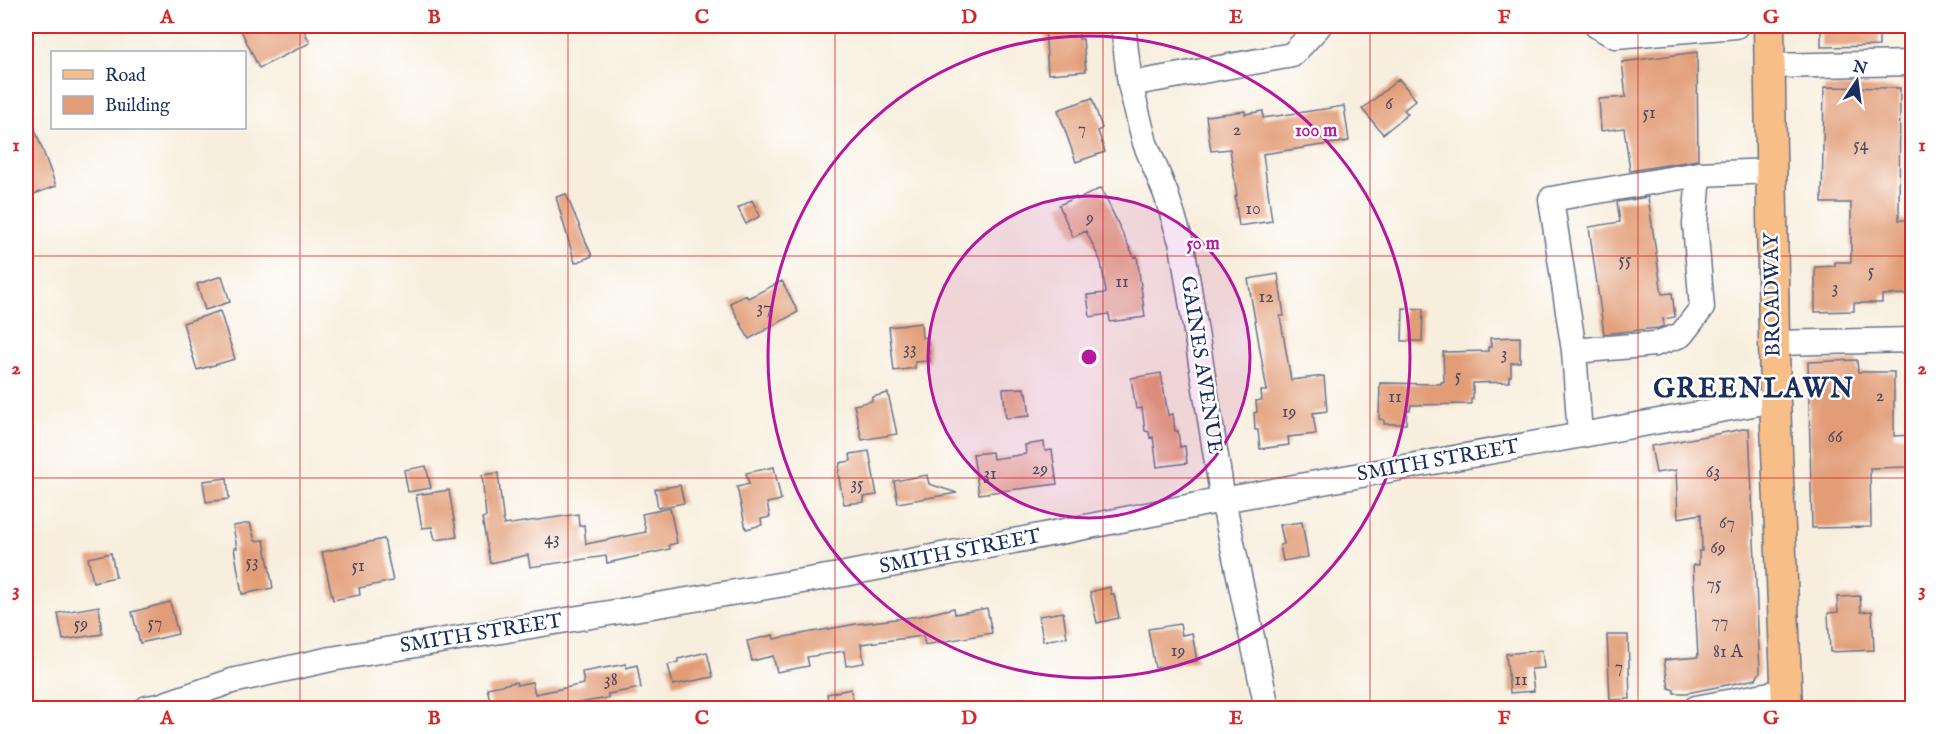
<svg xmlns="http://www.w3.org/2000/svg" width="1938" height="734" font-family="'IM FELL English',serif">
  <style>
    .building { fill: #e29d77 }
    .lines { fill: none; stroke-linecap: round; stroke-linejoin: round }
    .minor-casing { stroke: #68728a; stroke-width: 27 }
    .major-casing { stroke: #68728a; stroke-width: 33 }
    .path { stroke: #68728a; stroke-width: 4; stroke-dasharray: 1.5 4.5; stroke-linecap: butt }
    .minor { stroke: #fff; stroke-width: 24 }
    .major { stroke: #f7be87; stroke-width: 30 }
    .grid { fill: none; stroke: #d62828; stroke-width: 1.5; stroke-opacity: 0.55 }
    .ring { fill: none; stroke: #b5179e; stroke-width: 3 }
    .labels { text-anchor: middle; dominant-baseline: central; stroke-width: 5; stroke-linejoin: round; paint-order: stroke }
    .number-label { font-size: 18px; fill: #4d4a64 }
    .street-label { font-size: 21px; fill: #1b2f5e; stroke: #fff }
    .district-label { font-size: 27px; font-weight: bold; letter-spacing: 1.5px; fill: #1b2f5e; stroke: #fff }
    .centre { fill: #b5179e; stroke: #fff; stroke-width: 3 }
    .ring-label { font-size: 18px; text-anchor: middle; font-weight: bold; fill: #b5179e; stroke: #fff; stroke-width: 5; stroke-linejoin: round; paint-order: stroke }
    .neatline { fill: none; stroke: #d62828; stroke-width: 2 }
    .grid-label { font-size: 20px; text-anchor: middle; font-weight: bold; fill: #d62828 }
  </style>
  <rect width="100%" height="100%" fill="#fff"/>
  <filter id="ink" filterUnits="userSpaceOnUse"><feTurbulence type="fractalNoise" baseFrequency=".0167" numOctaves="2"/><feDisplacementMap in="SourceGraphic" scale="12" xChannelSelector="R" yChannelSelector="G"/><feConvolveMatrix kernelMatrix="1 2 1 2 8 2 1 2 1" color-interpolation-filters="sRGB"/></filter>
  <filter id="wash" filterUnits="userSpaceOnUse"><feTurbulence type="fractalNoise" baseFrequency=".008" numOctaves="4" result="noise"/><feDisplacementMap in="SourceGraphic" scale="24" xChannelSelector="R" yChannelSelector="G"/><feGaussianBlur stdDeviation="1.35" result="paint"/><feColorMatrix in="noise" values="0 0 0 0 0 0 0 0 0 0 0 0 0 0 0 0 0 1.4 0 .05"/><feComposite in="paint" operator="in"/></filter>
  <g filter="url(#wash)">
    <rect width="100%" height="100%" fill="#f7eedd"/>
    <g id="blocks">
      <path class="building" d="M 239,26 L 302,26 L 310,43 L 259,68 Z
        M 1045,26 L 1078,26 L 1079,39 L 1083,39 L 1086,71 L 1048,74 Z
        M 1821,26 L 1879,26 L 1879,46 L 1821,47 Z
        M 1697,52 L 1698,160 L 1630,171 L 1624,128 L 1601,131 L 1599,99 L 1626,97 L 1622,62 Z
        M 1399,79 L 1416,100 L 1404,110 L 1408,114 L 1383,134 L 1362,109 Z
        M 1824,87 L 1900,88 L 1899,220 L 1912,220 L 1912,294 L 1882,295 L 1882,303 L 1854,303 L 1854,311 L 1815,312 L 1815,267 L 1835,266 L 1835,262 L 1851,262 L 1851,203 L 1822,203 Z
        M 1092,98 L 1102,128 L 1098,131 L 1105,152 L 1076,162 L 1058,110 Z
        M 1344,106 L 1349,141 L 1263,154 L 1272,221 L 1239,226 L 1235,197 L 1237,196 L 1230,149 L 1211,151 L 1206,116 L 1245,111 L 1245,114 L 1263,111 L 1263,118 Z
        M 26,108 L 27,108 L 56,186 L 26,197 Z
        M 1101,188 L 1134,257 L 1137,256 L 1145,317 L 1110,322 L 1109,314 L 1090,317 L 1087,295 L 1106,293 L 1101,262 L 1086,231 L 1073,237 L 1059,205 L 1076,197 L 1077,200 Z
        M 566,194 L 592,256 L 575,263 L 556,197 Z
        M 1648,197 L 1662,294 L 1672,293 L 1675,317 L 1663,319 L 1664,326 L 1658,328 L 1604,334 L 1589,227 L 1620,222 L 1617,202 Z
        M 752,200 L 760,216 L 746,224 L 738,208 Z
        M 1278,274 L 1284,316 L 1280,316 L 1291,380 L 1324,376 L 1327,411 L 1313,413 L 1316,434 L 1288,437 L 1289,445 L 1260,449 L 1258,430 L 1255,430 L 1254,413 L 1257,412 L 1256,401 L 1262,400 L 1261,391 L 1267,391 L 1248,279 Z
        M 222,276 L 230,302 L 205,310 L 197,284 Z
        M 782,281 L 798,312 L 749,339 L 730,303 L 746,295 L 748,298 Z
        M 1403,308 L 1423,309 L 1422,341 L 1402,341 Z
        M 220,311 L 235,359 L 197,370 L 183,323 Z
        M 921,323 L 922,338 L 927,337 L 930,361 L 915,362 L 915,368 L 894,371 L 889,327 Z
        M 1520,337 L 1520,362 L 1511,363 L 1511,376 L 1509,376 L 1509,382 L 1473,383 L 1473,399 L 1471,399 L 1471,404 L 1411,405 L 1410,410 L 1407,410 L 1406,424 L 1384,424 L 1384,420 L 1379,419 L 1380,383 L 1441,384 L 1441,382 L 1444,382 L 1443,352 L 1488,351 L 1488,347 L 1491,347 L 1490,338 Z
        M 1857,360 L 1858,372 L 1894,372 L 1894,436 L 1912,435 L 1912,467 L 1870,468 L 1871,527 L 1812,528 L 1808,362 Z
        M 1161,373 L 1168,415 L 1173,414 L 1175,431 L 1178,431 L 1180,447 L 1185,446 L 1187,463 L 1157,467 L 1153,437 L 1150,438 L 1149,432 L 1145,431 L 1142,408 L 1136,409 L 1131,378 Z
        M 1024,388 L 1025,393 L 1027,393 L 1030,416 L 1006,418 L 1003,389 Z
        M 888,393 L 897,434 L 862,440 L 854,405 L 872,401 L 872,397 Z
        M 1749,428 L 1760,672 L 1756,679 L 1687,693 L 1674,693 L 1674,690 L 1669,688 L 1664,660 L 1698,657 L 1693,565 L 1699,565 L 1699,551 L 1702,551 L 1701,514 L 1678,518 L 1676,470 L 1656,473 L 1651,446 Z
        M 1044,442 L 1045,451 L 1052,450 L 1057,484 L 979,494 L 973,454 L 992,452 L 993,459 L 1026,454 L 1025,445 Z
        M 869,451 L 877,495 L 864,497 L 864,502 L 844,504 L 838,474 L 840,463 L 851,461 L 850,454 Z
        M 426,466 L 431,488 L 408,492 L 404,470 Z
        M 774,467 L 781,500 L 767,503 L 770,517 L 761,519 L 762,525 L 746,529 L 737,487 L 749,484 L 746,473 Z
        M 498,473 L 504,525 L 578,514 L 579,526 L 584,525 L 586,544 L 646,532 L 642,514 L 670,508 L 677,543 L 669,545 L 670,549 L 607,563 L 606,556 L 530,567 L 528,555 L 490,563 L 482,518 L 486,517 L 482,475 Z
        M 927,475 L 929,484 L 957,493 L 898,503 L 894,481 Z
        M 227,478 L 229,499 L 206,502 L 203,481 Z
        M 680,485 L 684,503 L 658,508 L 655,489 Z
        M 449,490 L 457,537 L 435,540 L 432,527 L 422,528 L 416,495 Z
        M 1302,522 L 1308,557 L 1283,561 L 1280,545 L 1284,544 L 1280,525 Z
        M 250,523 L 255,541 L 264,540 L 273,588 L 242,594 L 234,548 L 237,548 L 233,526 Z
        M 384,539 L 393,581 L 359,588 L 360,595 L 333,600 L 322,552 Z
        M 111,553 L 116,577 L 93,582 L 88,558 Z
        M 1110,587 L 1111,594 L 1114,594 L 1119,618 L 1097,623 L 1090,592 Z
        M 1860,596 L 1861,612 L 1872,611 L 1874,650 L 1830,652 L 1828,613 L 1838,612 L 1837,597 Z
        M 170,602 L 178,634 L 140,643 L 132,612 Z
        M 99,606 L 102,634 L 63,640 L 58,613 Z
        M 954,608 L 955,614 L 987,608 L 992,633 L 925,645 L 923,636 L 861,644 L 864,663 L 846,666 L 844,651 L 807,657 L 809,666 L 777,672 L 773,656 L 752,661 L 747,641 L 773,635 L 774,639 L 856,624 L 920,616 Z
        M 1063,612 L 1067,637 L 1043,641 L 1039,616 Z
        M 1180,624 L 1182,635 L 1192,633 L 1197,661 L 1155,668 L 1148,629 Z
        M 1607,635 L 1628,635 L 1630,699 L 1610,700 Z
        M 1542,650 L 1544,668 L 1531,669 L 1534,691 L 1510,693 L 1506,654 Z
        M 707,652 L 713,677 L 673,685 L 668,665 L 678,662 L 678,659 Z
        M 626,664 L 626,668 L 637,665 L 641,688 L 608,694 L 608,698 L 573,704 L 574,708 L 492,708 L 487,688 L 516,682 L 517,685 L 532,682 L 535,694 L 584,684 L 582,672 Z
        M 851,689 L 855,708 L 829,708 L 827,694 Z"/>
    </g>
  </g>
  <g filter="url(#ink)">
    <use href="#blocks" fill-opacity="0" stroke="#68728a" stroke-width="1.5"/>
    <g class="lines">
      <defs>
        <path id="minor" d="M 1123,26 L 1130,84 L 1145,143 L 1166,194 L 1182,245 L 1223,500 L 1267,708
          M 1597,26 L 1615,36 L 1736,26
          M 1770,66 L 1911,63 L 1912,61
          M 1130,84 L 1292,55 L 1319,26
          M 1774,343 L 1912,340
          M 1574,351 L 1551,199 L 1699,174 L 1771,171
          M 1580,435 L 1574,351 L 1655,344 L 1681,335 L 1702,308 L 1695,224 L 1699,174
          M 147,708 L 159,706 L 232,681 L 331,659 L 845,574 L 1223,500 L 1775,400
          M 1696,708 L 1786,691"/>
        <path id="major" d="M 1769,26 L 1775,400 L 1787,708"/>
      </defs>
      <use href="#minor" class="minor-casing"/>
      <use href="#major" class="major-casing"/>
      <path class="path" d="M 1865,706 L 1869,708"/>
      <use href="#minor" class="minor"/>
      <use href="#major" class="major"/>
    </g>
  </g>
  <path class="grid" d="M 300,26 L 300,708M 568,26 L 568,708M 835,26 L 835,708M 1103,26 L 1103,708M 1370,26 L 1370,708M 1638,26 L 1638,708M 26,256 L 1912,256M 26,478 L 1912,478"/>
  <circle cx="1089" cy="357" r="161" fill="#b5179e" fill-opacity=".12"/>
  <g class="ring">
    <circle cx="1089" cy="357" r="161"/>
    <circle cx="1089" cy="357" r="321"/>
  </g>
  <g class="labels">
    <g class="number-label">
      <text x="1389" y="104">6</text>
      <text x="1649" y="113">51</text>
      <text x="1082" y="129">7</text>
      <text x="1237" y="130">2</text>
      <text x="1861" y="145">54</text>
      <text x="1253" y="209">10</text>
      <text x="1090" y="218">9</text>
      <text x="1625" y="260">55</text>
      <text x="1871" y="271">5</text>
      <text x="1122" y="282">11</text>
      <text x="1835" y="288">3</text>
      <text x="1266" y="297">12</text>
      <text x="764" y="308">37</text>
      <text x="910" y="349">33</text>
      <text x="1504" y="354">3</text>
      <text x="1458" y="376">5</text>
      <text x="1880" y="396">2</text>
      <text x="1395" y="397">11</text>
      <text x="1289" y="412">19</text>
      <text x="1835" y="437">66</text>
      <text x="1040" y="469">29</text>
      <text x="1713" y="472">63</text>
      <text x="990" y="474">31</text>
      <text x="857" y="484">35</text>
      <text x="1727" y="523">67</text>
      <text x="552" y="539">43</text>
      <text x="1718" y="548">69</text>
      <text x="252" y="562">53</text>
      <text x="358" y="566">51</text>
      <text x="1714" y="584">75</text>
      <text x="1720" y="622">77</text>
      <text x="155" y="623">57</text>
      <text x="81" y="624">59</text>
      <text x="1178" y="651">19</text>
      <text x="1728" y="652">81 A</text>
      <text x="1619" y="667">7</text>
      <text x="611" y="680">38</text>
      <text x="1521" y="680">11</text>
    </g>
    <g class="street-label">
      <text transform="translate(1773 295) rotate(-91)">BROADWAY</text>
      <text transform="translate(1201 365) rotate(81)">GAINES AVENUE</text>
      <text transform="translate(1438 461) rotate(-10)">SMITH STREET</text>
      <text transform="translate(960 552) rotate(-11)">SMITH STREET</text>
      <text transform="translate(481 634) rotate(-9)">SMITH STREET</text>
    </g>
    <g class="district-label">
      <text x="1754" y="390">GREENLAWN</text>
    </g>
  </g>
  <circle cx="1089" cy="357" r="9" class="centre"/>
  <g class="ring-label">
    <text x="1316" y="136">100 m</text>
    <text x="1203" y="249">50 m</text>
  </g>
  <rect width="1938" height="734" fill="none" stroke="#fff" stroke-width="66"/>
  <rect x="51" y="51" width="195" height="78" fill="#ffffff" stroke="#a4acbf" stroke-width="1.5"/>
  <rect x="63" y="70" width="30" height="9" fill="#f7be87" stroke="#a4acbf" stroke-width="1.5"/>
  <text x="105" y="81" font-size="18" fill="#1b2f5e">Road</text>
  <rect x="63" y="96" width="30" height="18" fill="#e29d77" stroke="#a4acbf" stroke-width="1.5"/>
  <text x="105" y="111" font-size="18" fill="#1b2f5e">Building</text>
  <g transform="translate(1857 81) rotate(13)" stroke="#ffffff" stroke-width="4.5" paint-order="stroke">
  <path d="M0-4.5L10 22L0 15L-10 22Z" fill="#1b2f5e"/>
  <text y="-9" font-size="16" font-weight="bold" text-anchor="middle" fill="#1b2f5e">N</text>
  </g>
  <rect x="33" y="33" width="1872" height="668" class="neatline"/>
  <g class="grid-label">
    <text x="167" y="23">A</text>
    <text x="434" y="23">B</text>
    <text x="702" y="23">C</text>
    <text x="969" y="23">D</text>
    <text x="1236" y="23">E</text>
    <text x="1504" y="23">F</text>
    <text x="1771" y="23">G</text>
    <text x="16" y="151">1</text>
    <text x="1922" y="151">1</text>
    <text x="16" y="374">2</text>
    <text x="1922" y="374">2</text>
    <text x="16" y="596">3</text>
    <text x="1922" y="596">3</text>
    <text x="167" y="724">A</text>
    <text x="434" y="724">B</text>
    <text x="702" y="724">C</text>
    <text x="969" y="724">D</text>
    <text x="1236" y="724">E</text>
    <text x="1504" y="724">F</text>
    <text x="1771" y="724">G</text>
  </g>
</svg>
